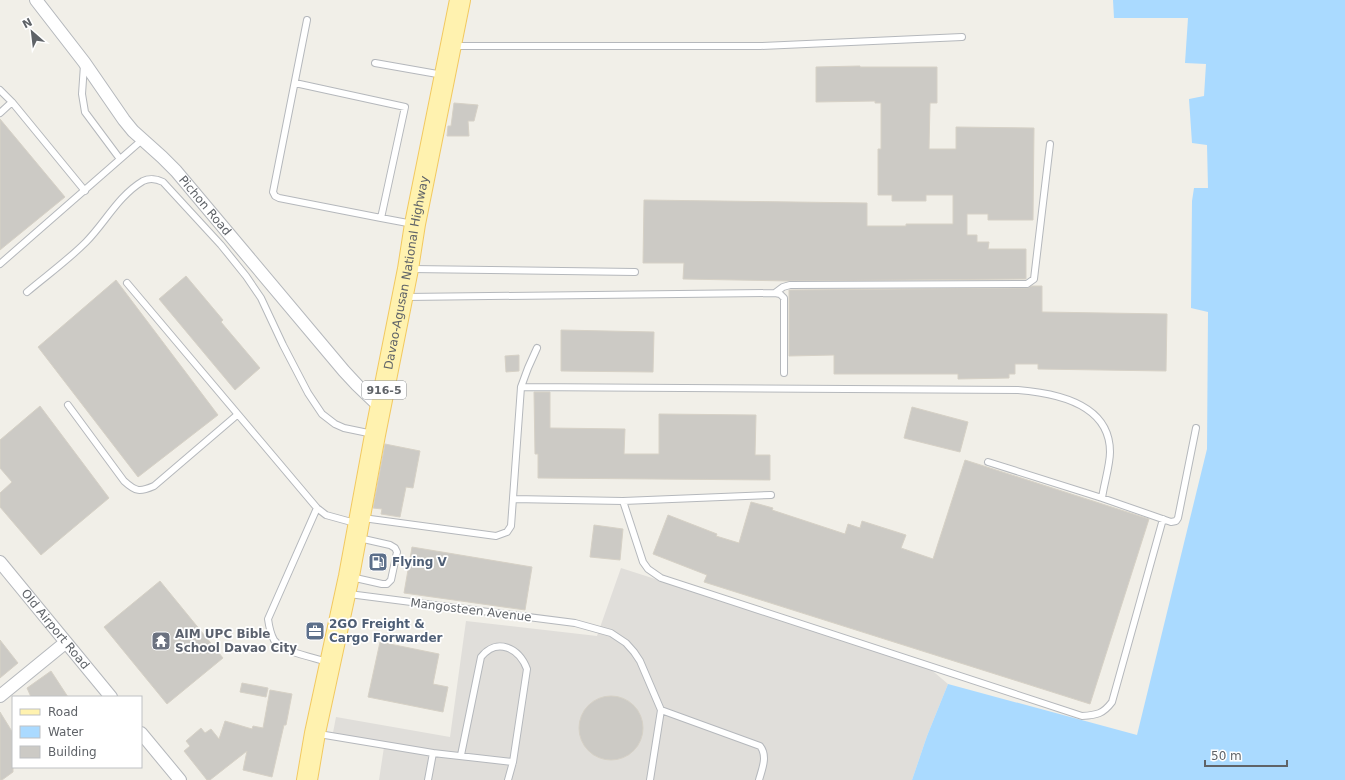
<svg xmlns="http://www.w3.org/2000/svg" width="1345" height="780" font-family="'DejaVu Sans',sans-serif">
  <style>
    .industrial { fill: #e0deda }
    .water { fill: #aadaff }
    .building { fill: #cccac5; stroke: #d6d1c6 }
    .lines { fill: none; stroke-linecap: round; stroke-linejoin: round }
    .lane-casing { stroke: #b5b8bc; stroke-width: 8 }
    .street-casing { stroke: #b5b8bc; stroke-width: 14 }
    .primary-casing { stroke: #f2c960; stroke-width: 22 }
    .lane { stroke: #fff; stroke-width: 6 }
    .street { stroke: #fff; stroke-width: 12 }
    .primary { stroke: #fff2af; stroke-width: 20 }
    .labels { text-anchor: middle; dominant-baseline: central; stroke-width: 3.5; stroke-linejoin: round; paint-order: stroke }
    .shield { fill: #fff; stroke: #8f9295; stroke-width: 1 }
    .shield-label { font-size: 11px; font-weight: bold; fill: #5f6368 }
    .street-label { font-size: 12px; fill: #5f6368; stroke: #fff }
    .service-label { font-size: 12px; font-weight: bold; fill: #4e5e75; stroke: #fff; text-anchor: start }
    .worship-label { font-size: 12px; font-weight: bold; fill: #5b616d; stroke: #fff; text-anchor: start }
  </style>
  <rect width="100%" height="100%" fill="#f1efe8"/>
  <path class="industrial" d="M 621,568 L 928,667 L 948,684 L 927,736 L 912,780 L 379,780 L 384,747 L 332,738 L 336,717 L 450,737 L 466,621 L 597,636 Z"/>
  <path class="water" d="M 1113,0 L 1345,0 L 1345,780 L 912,780 L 927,736 L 948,684 L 1137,735 L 1207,449 L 1208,312 L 1191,308 L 1192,201 L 1194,188 L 1208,188 L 1207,145 L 1192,143 L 1189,99 L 1204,96 L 1206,64 L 1185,63 L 1188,18 L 1114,18 Z"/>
  <path class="building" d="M 860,66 L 860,67 L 937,67 L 937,103 L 930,103 L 929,149 L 956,149 L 956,127 L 1034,128 L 1033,220 L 988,220 L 988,214 L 967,214 L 967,235 L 977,235 L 977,242 L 989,242 L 988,249 L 1026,249 L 1026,279 L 789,281 L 683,279 L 684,263 L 643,263 L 644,200 L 867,203 L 867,226 L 906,226 L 906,224 L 953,224 L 953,195 L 926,195 L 926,201 L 892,201 L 892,195 L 878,195 L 878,149 L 881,149 L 881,103 L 875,103 L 875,101 L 816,102 L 816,67 Z
    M 454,103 L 478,105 L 474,121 L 468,121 L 469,136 L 447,136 L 448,126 L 451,126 Z
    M 0,119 L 65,197 L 0,250 Z
    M 186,276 L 223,320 L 221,322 L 260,368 L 235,390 L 159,299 Z
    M 116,280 L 218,415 L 138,477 L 38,347 Z
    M 1032,286 L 1042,286 L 1042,312 L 1167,314 L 1166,371 L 1038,369 L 1038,364 L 1015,364 L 1015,374 L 1009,374 L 1009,378 L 958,379 L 958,374 L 834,374 L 834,355 L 789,356 L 789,290 L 1027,288 Z
    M 561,330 L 654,332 L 653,372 L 561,371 Z
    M 519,355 L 519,371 L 506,372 L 505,356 Z
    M 534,392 L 550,392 L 550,428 L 625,429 L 624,454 L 659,454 L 659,414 L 756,415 L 755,455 L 770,455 L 770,480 L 538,478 L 538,454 L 535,454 Z
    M 40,406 L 109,498 L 41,555 L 0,507 L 0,493 L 12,482 L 0,468 L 0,440 Z
    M 912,407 L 968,422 L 960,452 L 904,438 Z
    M 385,444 L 420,451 L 413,488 L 406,487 L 400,517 L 381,514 L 382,509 L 373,508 Z
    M 965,460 L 1149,519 L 1090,704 L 704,582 L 707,575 L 653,554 L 668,515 L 717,534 L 716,536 L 739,543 L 751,502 L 773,508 L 772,510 L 845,534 L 848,524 L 860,528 L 862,521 L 906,535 L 901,548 L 933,559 Z
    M 594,525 L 623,529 L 620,560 L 590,557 Z
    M 412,547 L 532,567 L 525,610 L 404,593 Z
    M 160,581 L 223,658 L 167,704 L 104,627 Z
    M 0,640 L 18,663 L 0,678 Z
    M 380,642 L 439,654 L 433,684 L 448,687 L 443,712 L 368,697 Z
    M 51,671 L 68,697 L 31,697 L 27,688 Z
    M 242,683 L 268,688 L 266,697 L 240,692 Z
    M 270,690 L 292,694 L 286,725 L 284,725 L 272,777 L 243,770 L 247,751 L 210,780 L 207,780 L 184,751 L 190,746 L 186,741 L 201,728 L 205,733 L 211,729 L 219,739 L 225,721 L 252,729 L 253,726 L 263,728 Z
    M579 728a32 32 0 1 1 64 0a32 32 0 1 1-64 0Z
    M 0,712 L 13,733 L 13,772 L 2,780 L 0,780 Z"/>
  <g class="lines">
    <defs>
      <path id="lane" d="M 454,46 L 760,46 L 962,37
        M 375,63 L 443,75
        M 84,65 L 82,94 L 85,112 L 120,159
        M 295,83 L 405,107 L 381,218 L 279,198 L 275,196 L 273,192 L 307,20
        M 0,90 L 12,102 L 85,191
        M 0,113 L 12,102
        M 381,218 L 413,224
        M 0,264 L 142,140
        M 411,269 L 635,272
        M 127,283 L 317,508 L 326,515 L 355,523
        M 27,292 C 46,276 68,260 86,242 C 105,223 118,196 143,181 C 149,178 157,179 163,182 L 221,245 L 246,276 L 261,298 L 283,345 L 308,393 L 322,414 L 335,424 L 344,428 L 373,434
        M 775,293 L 783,287 L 790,285 L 1027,284 L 1034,279 L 1050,144
        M 406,297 L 775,293 L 780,294 L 784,298 L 784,373
        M 521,387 L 528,368 L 537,348
        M 68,405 L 124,481 C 136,492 140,492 154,486 L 237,415
        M 988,462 L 1102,498 L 1171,522 L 1176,521 L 1178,518 L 1196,428
        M 513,499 L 623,501 L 643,562 L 648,569 L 661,578 L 1082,716 C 1097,715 1103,714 1112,702 L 1163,519
        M 623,501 L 771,495
        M 317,508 L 268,619 C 269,626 270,633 274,640 C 284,653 313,657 328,662
        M 363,518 L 496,536 L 507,532 L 511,526 L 521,387 L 1018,390 C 1056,393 1110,404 1110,452 C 1110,465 1104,484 1102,498
        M 351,577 L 382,584 L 387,584 L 391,580 L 397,552 L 395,548 L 390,545 L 359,538
        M 349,594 L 575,623 L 611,633 L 626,643 L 634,652 L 640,661 L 661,710 L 650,780
        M 661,710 L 760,746 C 768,756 762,769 759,780
        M 319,734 L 433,753 L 513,762
        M 461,755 L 481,657 C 497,637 519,648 527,669 L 513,762 L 508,780
        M 428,780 L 433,753"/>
      <g id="street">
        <path id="s1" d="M 36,0 L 84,62 L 124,120 L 133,131 L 162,157 L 176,171 L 344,371 L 357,385 L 380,407"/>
        <path id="s2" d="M 0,562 L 111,697"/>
        <path d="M 0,696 L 65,643"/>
        <path d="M 141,733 L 180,780"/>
      </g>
      <g id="primary">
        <path id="s3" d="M 307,780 L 315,733 L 349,576 L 375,435 L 408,269 L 415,224 L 460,0"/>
      </g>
    </defs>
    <use href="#lane" class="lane-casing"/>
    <use href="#street" class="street-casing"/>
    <use href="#primary" class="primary-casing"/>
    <use href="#lane" class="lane"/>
    <use href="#street" class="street"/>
    <use href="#primary" class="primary"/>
  </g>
  <defs>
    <symbol id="fuel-square" viewBox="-11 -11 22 22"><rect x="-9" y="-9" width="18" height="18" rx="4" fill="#5c6f8a" stroke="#fff"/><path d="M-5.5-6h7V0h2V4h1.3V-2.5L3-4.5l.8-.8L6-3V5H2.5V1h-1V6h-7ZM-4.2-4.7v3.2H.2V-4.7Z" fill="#fff"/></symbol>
    <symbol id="office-square" viewBox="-11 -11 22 22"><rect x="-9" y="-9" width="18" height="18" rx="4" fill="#5c6f8a" stroke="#fff"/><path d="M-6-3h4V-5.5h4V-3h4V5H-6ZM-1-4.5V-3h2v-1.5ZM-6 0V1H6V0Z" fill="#fff"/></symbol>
    <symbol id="temple-square" viewBox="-11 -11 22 22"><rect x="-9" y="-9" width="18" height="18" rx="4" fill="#6b7280" stroke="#fff"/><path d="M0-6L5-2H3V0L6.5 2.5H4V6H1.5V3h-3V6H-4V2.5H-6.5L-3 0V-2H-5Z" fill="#fff"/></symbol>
  </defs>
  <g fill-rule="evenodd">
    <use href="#fuel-square" x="367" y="551" width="22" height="22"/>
    <use href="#office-square" x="304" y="620" width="22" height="22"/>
    <use href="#temple-square" x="150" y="630" width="22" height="22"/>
  </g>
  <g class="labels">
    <rect class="shield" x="362" y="381" width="44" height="18" rx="3"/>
    <g class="shield-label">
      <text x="384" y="390">916-5</text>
    </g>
    <g class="street-label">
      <text stroke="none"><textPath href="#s1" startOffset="267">Pichon Road</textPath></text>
      <text stroke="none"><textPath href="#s3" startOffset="517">Davao-Agusan National Highway</textPath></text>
      <text transform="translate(471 610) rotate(7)">Mangosteen Avenue</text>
      <text stroke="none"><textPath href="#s2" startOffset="87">Old Airport Road</textPath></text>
    </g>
    <g class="service-label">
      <text x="392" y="562">Flying V</text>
      <text x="329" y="624">2GO Freight &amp;<tspan x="329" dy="14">Cargo Forwarder</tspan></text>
    </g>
    <g class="worship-label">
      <text x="175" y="634">AIM UPC Bible<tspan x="175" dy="14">School Davao City</tspan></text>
    </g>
  </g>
  <rect x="12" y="696" width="130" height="72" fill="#ffffff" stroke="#bfc1c3"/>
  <rect x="20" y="709" width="20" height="6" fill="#fff2af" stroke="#bfc1c3"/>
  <text x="48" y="716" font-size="12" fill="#5f6368">Road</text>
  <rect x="20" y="726" width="20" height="12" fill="#aadaff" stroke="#bfc1c3"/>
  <text x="48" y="736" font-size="12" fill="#5f6368">Water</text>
  <rect x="20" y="746" width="20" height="12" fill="#cccac5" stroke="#bfc1c3"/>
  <text x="48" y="756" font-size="12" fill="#5f6368">Building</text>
  <g transform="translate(32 32) rotate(332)" stroke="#ffffff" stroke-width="3" paint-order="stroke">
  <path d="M0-3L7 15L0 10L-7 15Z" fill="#5f6368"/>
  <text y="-6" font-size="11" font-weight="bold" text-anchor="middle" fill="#5f6368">N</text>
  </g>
  <path d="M1205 760v6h82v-6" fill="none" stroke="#5f6368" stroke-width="2"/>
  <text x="1211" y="760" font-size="12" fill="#5f6368" stroke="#ffffff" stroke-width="3" paint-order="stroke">50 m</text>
</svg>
